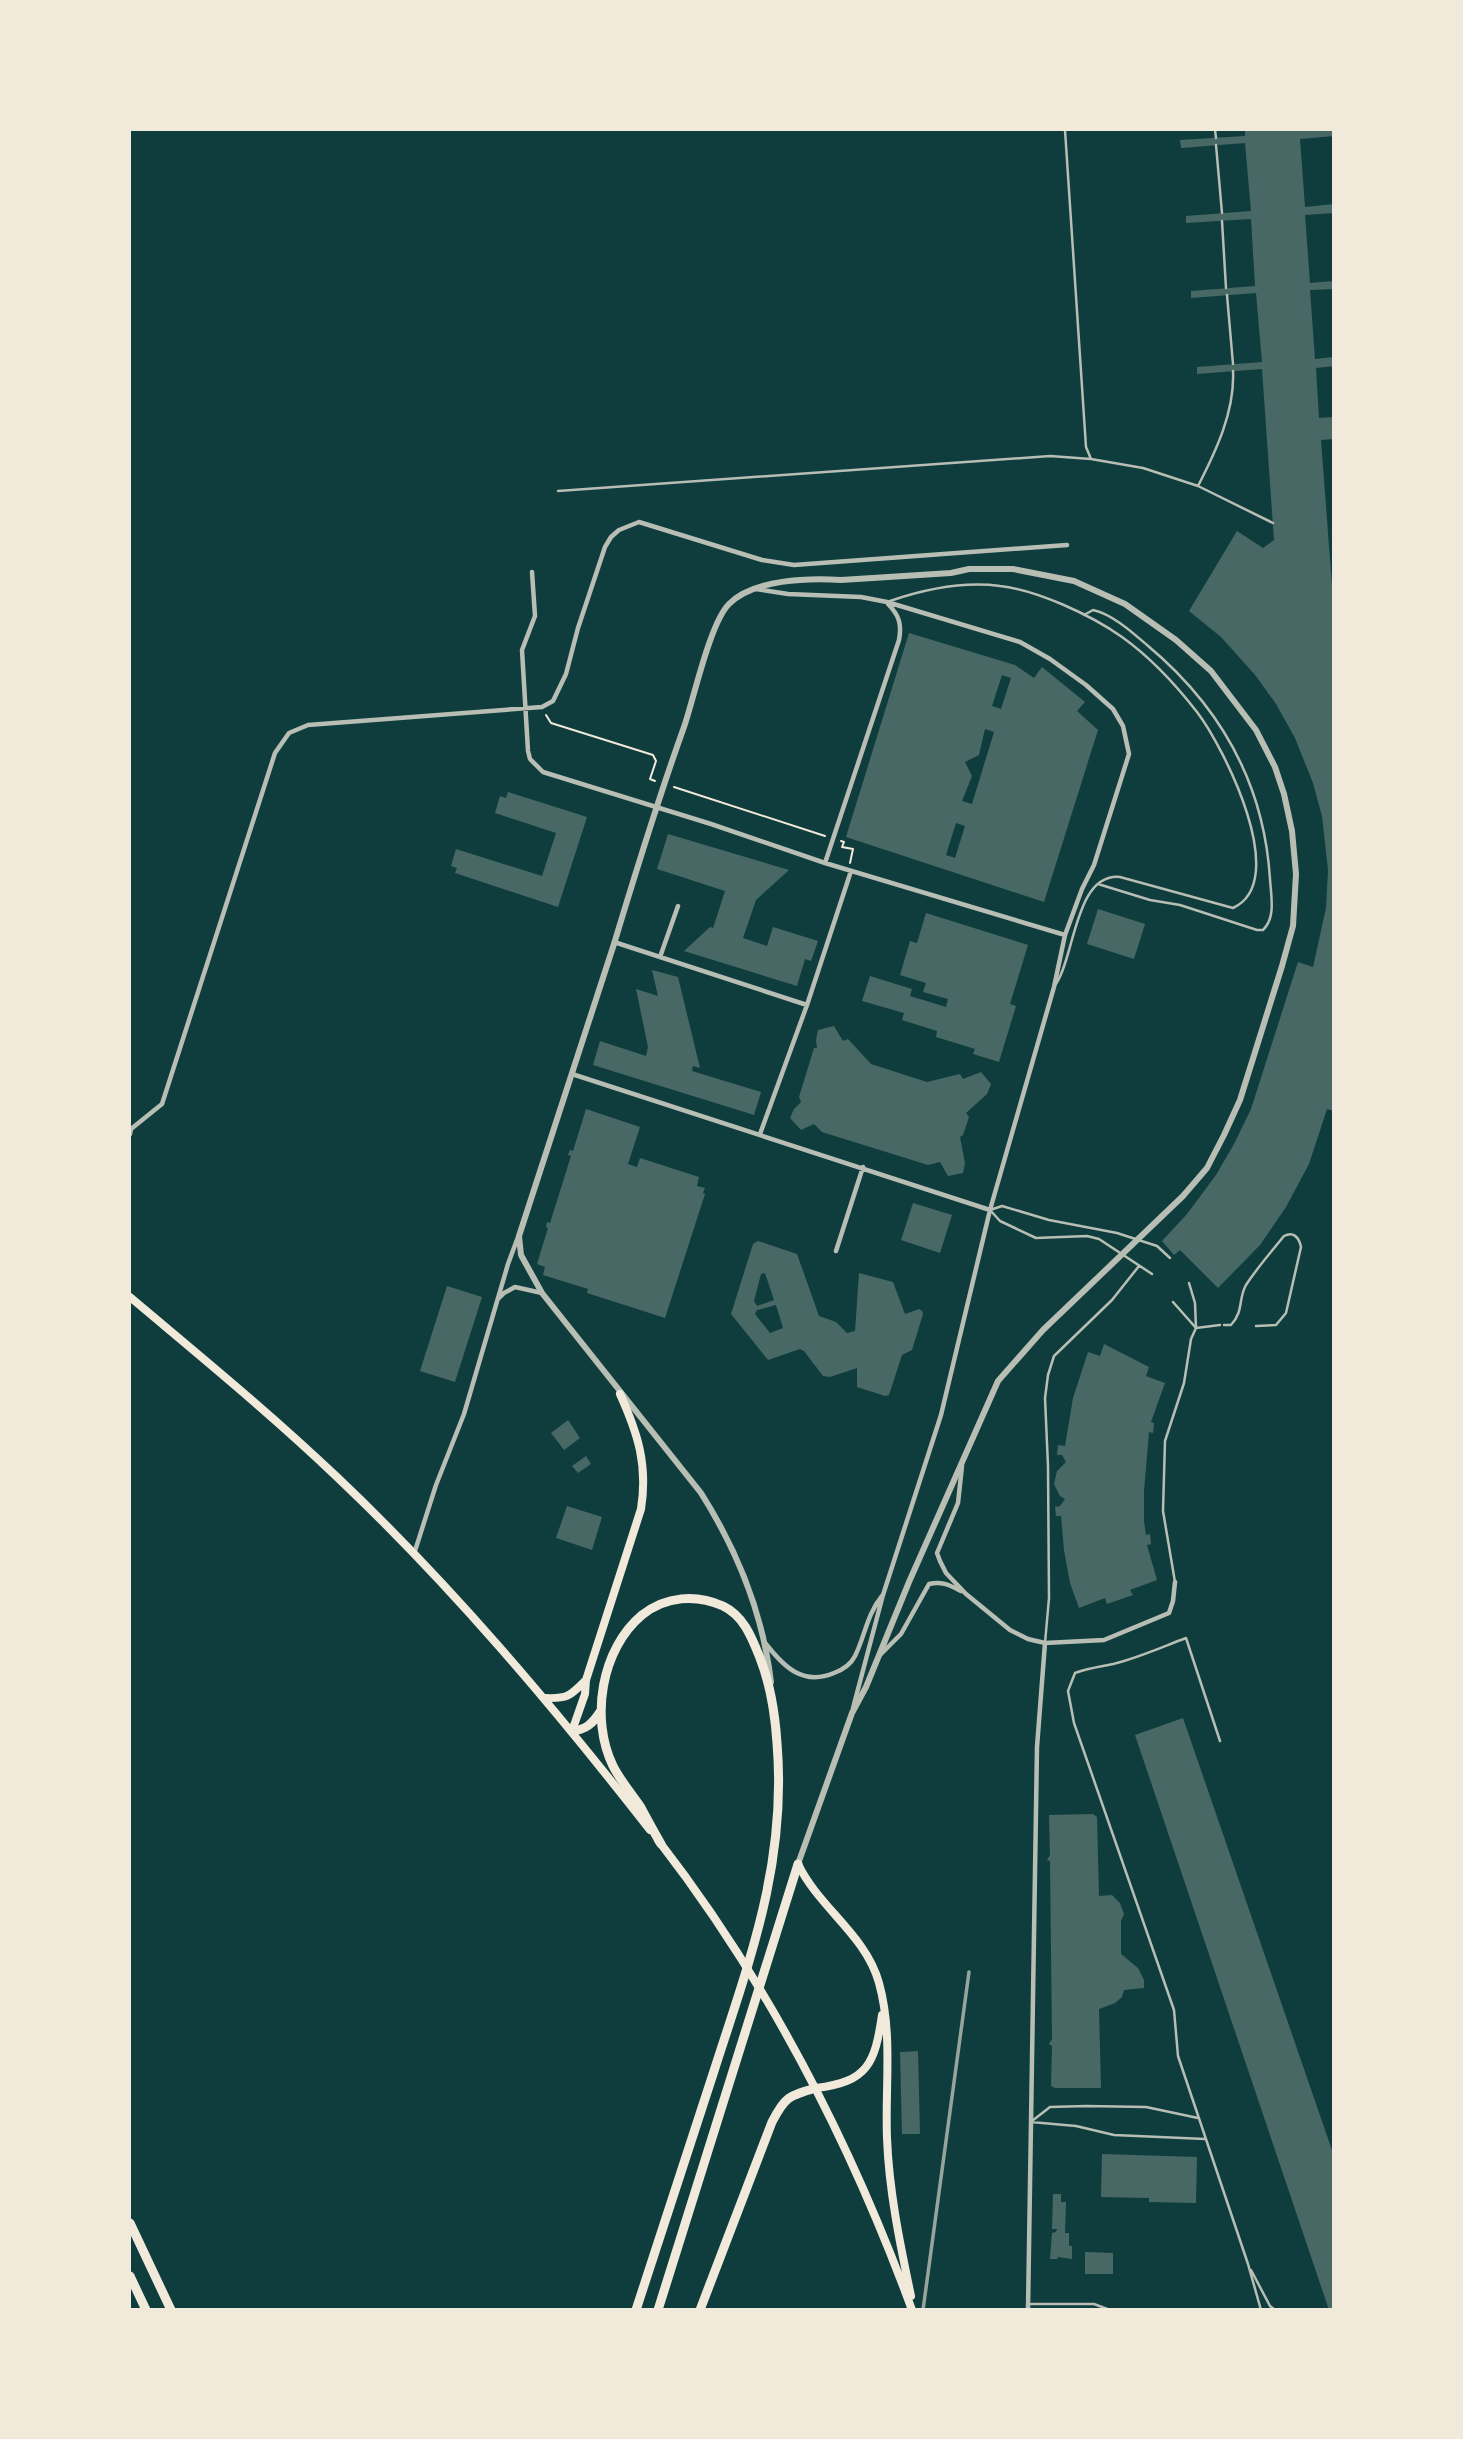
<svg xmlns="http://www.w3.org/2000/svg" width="1463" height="2439" font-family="Raleway,sans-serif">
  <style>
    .building { fill: #486865; fill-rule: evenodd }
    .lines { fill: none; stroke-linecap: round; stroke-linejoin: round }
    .path { stroke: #f1e9da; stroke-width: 2 }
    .service { stroke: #b8beb3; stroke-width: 2.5 }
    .minor { stroke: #b8beb3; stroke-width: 4.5 }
    .tertiary { stroke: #b8beb3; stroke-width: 6 }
    .primary { stroke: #f1e9da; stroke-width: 8 }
    .motorway { stroke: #f1e9da; stroke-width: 9 }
    .rail { stroke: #97a49c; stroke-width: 3.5 }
  </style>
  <rect width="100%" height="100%" fill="#0f3d3e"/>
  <path class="building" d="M 1245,130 L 1334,130 L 1334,136 L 1300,139 L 1305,207 L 1334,204 L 1334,213 L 1305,215 L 1310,283 L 1334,281 L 1334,289 L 1310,290 L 1315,359 L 1334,357 L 1334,366 L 1316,368 L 1319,418 L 1334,417 L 1334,439 L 1321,440 L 1334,612 L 1334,1111 L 1327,1109 L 1309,1164 L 1286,1207 L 1260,1245 L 1218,1288 L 1180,1250 L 1174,1255 L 1162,1241 L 1187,1214 L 1216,1175 L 1234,1144 L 1251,1109 L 1298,962 L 1313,967 L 1326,908 L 1328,870 L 1322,816 L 1313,783 L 1295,738 L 1276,704 L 1256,676 L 1221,637 L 1189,611 L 1237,531 L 1263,548 L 1274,540 L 1262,369 L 1197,374 L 1197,367 L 1262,362 L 1256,293 L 1191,298 L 1191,291 L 1255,286 L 1251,219 L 1186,223 L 1186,216 L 1251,211 L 1245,143 L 1181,148 L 1180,140 L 1245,136 Z
    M 909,633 L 1015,665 L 1034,678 L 1042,667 L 1085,702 L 1077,711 L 1098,730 L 1044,902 L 846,837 ZM 1002,675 L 1011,678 L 1001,709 L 992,706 ZM 985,729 L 994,732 L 972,804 L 962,801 L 972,776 L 965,762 L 979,755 ZM 956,823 L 965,826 L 955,858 L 946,855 Z
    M 508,792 L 587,817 L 558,907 L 455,873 L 457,868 L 451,866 L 456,849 L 542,876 L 556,833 L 495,813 L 500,796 L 506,798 Z
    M 668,834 L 789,870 L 756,900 L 743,938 L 767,946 L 773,927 L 818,941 L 811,961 L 805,959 L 797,986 L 684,951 L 710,927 L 713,928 L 725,891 L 657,869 Z
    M 1098,909 L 1145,924 L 1134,959 L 1087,944 Z
    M 926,913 L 1028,945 L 1010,1004 L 1016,1006 L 999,1062 L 973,1054 L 975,1049 L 936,1037 L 937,1031 L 902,1020 L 904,1013 L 862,1001 L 870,976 L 912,989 L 910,996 L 946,1007 L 948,999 L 923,992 L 926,983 L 900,975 L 910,941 L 917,943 Z
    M 652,970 L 678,977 L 700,1068 L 693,1066 L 692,1071 L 761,1092 L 754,1115 L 593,1065 L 600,1041 L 646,1056 L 648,1047 L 636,989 L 658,996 Z
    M 834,1026 L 843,1041 L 848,1039 L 871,1064 L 927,1082 L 960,1074 L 963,1079 L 981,1072 L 991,1084 L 987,1094 L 966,1113 L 969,1117 L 963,1135 L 960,1137 L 965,1163 L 963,1173 L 948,1176 L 940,1162 L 928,1165 L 822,1132 L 814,1124 L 801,1130 L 790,1118 L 794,1109 L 801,1102 L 799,1097 L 814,1048 L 817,1048 L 816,1040 L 818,1030 Z
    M 586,1109 L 640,1127 L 628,1164 L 637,1167 L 640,1158 L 699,1177 L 697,1186 L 705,1188 L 703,1193 L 705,1194 L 665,1318 L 587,1293 L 588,1289 L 543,1275 L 545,1267 L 537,1264 L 548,1228 L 546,1227 L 547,1222 L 550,1223 L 571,1156 L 568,1155 L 570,1150 L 573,1151 Z
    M 913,1203 L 952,1215 L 940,1253 L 901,1240 Z
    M 758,1241 L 797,1254 L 819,1316 L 836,1322 L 847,1333 L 855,1331 L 859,1273 L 893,1282 L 905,1314 L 919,1309 L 922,1311 L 923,1314 L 912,1350 L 902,1355 L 889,1395 L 885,1396 L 857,1387 L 857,1368 L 830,1377 L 823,1376 L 804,1351 L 800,1349 L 768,1360 L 731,1314 L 753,1244 ZM 765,1273 L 774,1300 L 757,1306 L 754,1301 L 761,1274 ZM 776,1305 L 783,1328 L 770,1333 L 755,1314 L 757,1310 Z
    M 447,1286 L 482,1297 L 455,1382 L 420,1371 Z
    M 1104,1344 L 1149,1367 L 1146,1376 L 1165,1383 L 1151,1422 L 1154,1423 L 1153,1433 L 1149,1432 L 1144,1491 L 1144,1521 L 1146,1535 L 1150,1534 L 1151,1544 L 1147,1545 L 1157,1580 L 1130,1590 L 1133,1595 L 1107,1604 L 1105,1598 L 1079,1608 L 1070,1583 L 1064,1550 L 1061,1516 L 1056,1516 L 1055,1507 L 1060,1506 L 1065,1499 L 1060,1496 L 1054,1484 L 1057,1471 L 1066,1462 L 1062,1455 L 1057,1455 L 1058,1445 L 1065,1446 L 1073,1398 L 1088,1352 L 1100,1356 Z
    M 568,1420 L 580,1438 L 564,1450 L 551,1433 Z
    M 586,1456 L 591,1464 L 578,1473 L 572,1466 Z
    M 567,1506 L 602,1517 L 592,1550 L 556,1538 Z
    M 1183,1718 L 1334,2156 L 1334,2310 L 1329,2310 L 1135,1735 Z
    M 1093,1814 L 1097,1817 L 1099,1896 L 1112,1895 L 1120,1903 L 1124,1914 L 1121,1921 L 1121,1954 L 1138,1968 L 1144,1980 L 1144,1988 L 1124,1990 L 1122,1997 L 1115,2003 L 1099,2009 L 1101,2088 L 1055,2088 L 1051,2086 L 1052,2046 L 1049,2044 L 1052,2039 L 1050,1861 L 1047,1860 L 1050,1855 L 1049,1815 Z
    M 918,2051 L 920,2134 L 902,2134 L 900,2052 Z
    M 1102,2154 L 1197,2157 L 1196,2203 L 1149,2202 L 1149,2198 L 1101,2197 Z
    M 1053,2194 L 1061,2194 L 1061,2202 L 1066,2202 L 1065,2233 L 1069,2233 L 1069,2246 L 1072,2246 L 1072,2259 L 1058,2257 L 1057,2259 L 1050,2259 L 1052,2233 L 1056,2232 L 1057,2229 L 1052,2229 Z
    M 1085,2252 L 1113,2253 L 1113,2274 L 1085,2274 Z"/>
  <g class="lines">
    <path class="path" d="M 546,715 L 551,723 L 653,755 L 656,761 L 650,779 L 655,781
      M 674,787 L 825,836
      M 841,841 L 844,842 L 842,847 L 853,849 L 850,863"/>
    <path class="service" d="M 1215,130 L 1216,138
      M 1216,145 L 1222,213
      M 1222,221 L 1226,288
      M 1227,295 L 1233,364
      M 1091,459 L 1143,468 L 1198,486 L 1273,523
      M 1198,486 C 1216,451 1235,411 1233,371
      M 558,491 L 1050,456 L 1091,459 L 1086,447 L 1065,130
      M 890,601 C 925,589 963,581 1000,586 C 1037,590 1091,615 1122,637 C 1150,657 1176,685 1197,712 C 1223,746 1292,881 1233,908 L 1120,877 C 1075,873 1075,956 1056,984
      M 1084,615 L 1093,610 C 1112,614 1132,632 1147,645 C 1220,706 1264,783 1270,879 C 1271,896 1276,918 1263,930 L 1257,930 L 1180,905 L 1150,900 L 1098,884
      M 1152,1274 L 1099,1239 L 1087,1236 L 1036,1238 L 1000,1221 L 990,1210 L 1002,1206 L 1049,1220 L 1117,1233 L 1157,1246 L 1170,1258
      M 1173,1302 L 1196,1328 L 1220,1325
      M 1224,1325 L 1231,1325 C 1244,1311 1238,1299 1246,1285 C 1257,1268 1271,1252 1284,1236 C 1293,1231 1299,1237 1301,1247 L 1286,1313 L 1276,1325 L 1256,1326
      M 1175,1582 L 1163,1511 L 1165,1441 L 1184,1383 L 1191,1339 L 1196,1328 L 1195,1303 L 1189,1283
      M 1045,1643 L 1049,1598 L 1048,1466 L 1045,1398 L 1048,1375 L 1054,1356 L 1112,1300 L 1139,1266
      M 1220,1741 L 1186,1638 C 1162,1647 1138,1658 1113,1664 C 1099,1667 1088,1668 1075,1673 L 1068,1691 L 1074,1723 L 1174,2010 L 1178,2056 L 1248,2264 L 1261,2310
      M 1032,2121 L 1050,2107 L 1086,2106 L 1146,2107 L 1198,2118
      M 1031,2122 L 1076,2126 L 1114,2135 L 1205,2139
      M 1251,2270 L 1270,2306 L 1275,2310
      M 1029,2304 L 1094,2304 L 1110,2310"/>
    <path class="minor" d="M 532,572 L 535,616 L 522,650 L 528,751 L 530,759 L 543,772 L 711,824 L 825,863 L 1065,935
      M 756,589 L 788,594 L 861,597 L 887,602 L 1020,642 L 1050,659 L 1086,685 L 1113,709 L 1123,726 L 1129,754 L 1094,865 L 1082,889 L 1065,935 L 1054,987 L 990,1210 L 941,1415 L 883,1595 L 853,1708
      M 825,863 L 899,640 C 902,624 899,615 888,604
      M 614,942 L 807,1005
      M 660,957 L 678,906
      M 572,1074 L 990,1210
      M 130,1134 L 131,1129 L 162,1104 L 275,753 L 289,733 L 308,725 L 542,707 L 553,701 L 566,674 L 578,628 L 605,547 L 611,537 L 619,530 L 639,522 L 762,560 L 794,565 L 1067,545
      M 760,1134 L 807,1005 L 851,871
      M 836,1251 L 863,1167
      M 498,1299 L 504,1293 L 515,1287 L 542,1293
      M 962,1466 L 958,1503 L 937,1553 L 940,1561 L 946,1573 L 966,1594 L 1010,1630 L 1028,1639 L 1045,1643 L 1104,1640 L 1169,1613 L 1173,1601 L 1175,1582
      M 414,1554 L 436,1485 L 464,1414 L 508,1264 L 518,1237
      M 766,1644 C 784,1667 803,1686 834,1673 C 842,1670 851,1664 855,1656 C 865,1636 867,1614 882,1596
      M 880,1655 L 901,1634 L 929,1584 C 942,1581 949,1585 961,1591
      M 1028,2310 L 1037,1747 L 1045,1643"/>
    <path class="tertiary" d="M 771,1682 C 763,1615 737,1550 701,1493 L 542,1293 L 521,1255 L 519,1236 C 550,1139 583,1042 614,944 C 636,871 658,799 684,727 C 694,698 710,623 729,604 C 753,579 809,578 841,580 L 951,573 L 969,569 L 1013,569 L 1074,581 L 1125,604 L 1176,640 L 1211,671 L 1256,730 L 1275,767 L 1284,794 L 1292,831 L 1296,874 L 1293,926 L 1282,966 L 1240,1100 L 1224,1135 L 1207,1168 L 1183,1196 L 1043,1330 L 998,1381 L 909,1582 L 866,1687 L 852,1713 L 798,1864"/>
    <path class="primary" d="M 130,1297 C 200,1356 271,1414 337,1477 C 452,1586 553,1706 650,1830
      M 545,1698 C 568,1699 570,1696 586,1680
      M 572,1731 L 585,1694 L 586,1680 L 641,1509 C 648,1465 638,1434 620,1394
      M 658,1840 C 768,1982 850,2141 912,2310
      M 798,1864 C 819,1908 866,1935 879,1983 C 893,2033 885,2086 887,2138 C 889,2191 900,2244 911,2296
      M 816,2088 C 868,2082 875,2063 882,2015"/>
    <path class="motorway" d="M 572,1731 C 586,1730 593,1723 600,1712
      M 130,2223 L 171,2310
      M 130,2276 L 146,2310
      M 636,2310 C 662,2230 688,2151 714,2071 C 750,1959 787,1863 777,1743 C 775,1713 771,1686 760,1658 C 752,1638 744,1616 723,1606 C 696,1594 666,1596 642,1615 C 601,1649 590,1719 613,1766 C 620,1780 631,1793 640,1806 C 647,1819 654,1832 661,1844
      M 658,2310 L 798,1864
      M 700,2310 L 772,2122 C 785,2097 788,2096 816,2088"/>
    <path class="rail" d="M 923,2310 L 969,1972"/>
  </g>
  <rect width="1463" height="2439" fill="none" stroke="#f1e9da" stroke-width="262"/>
</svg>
